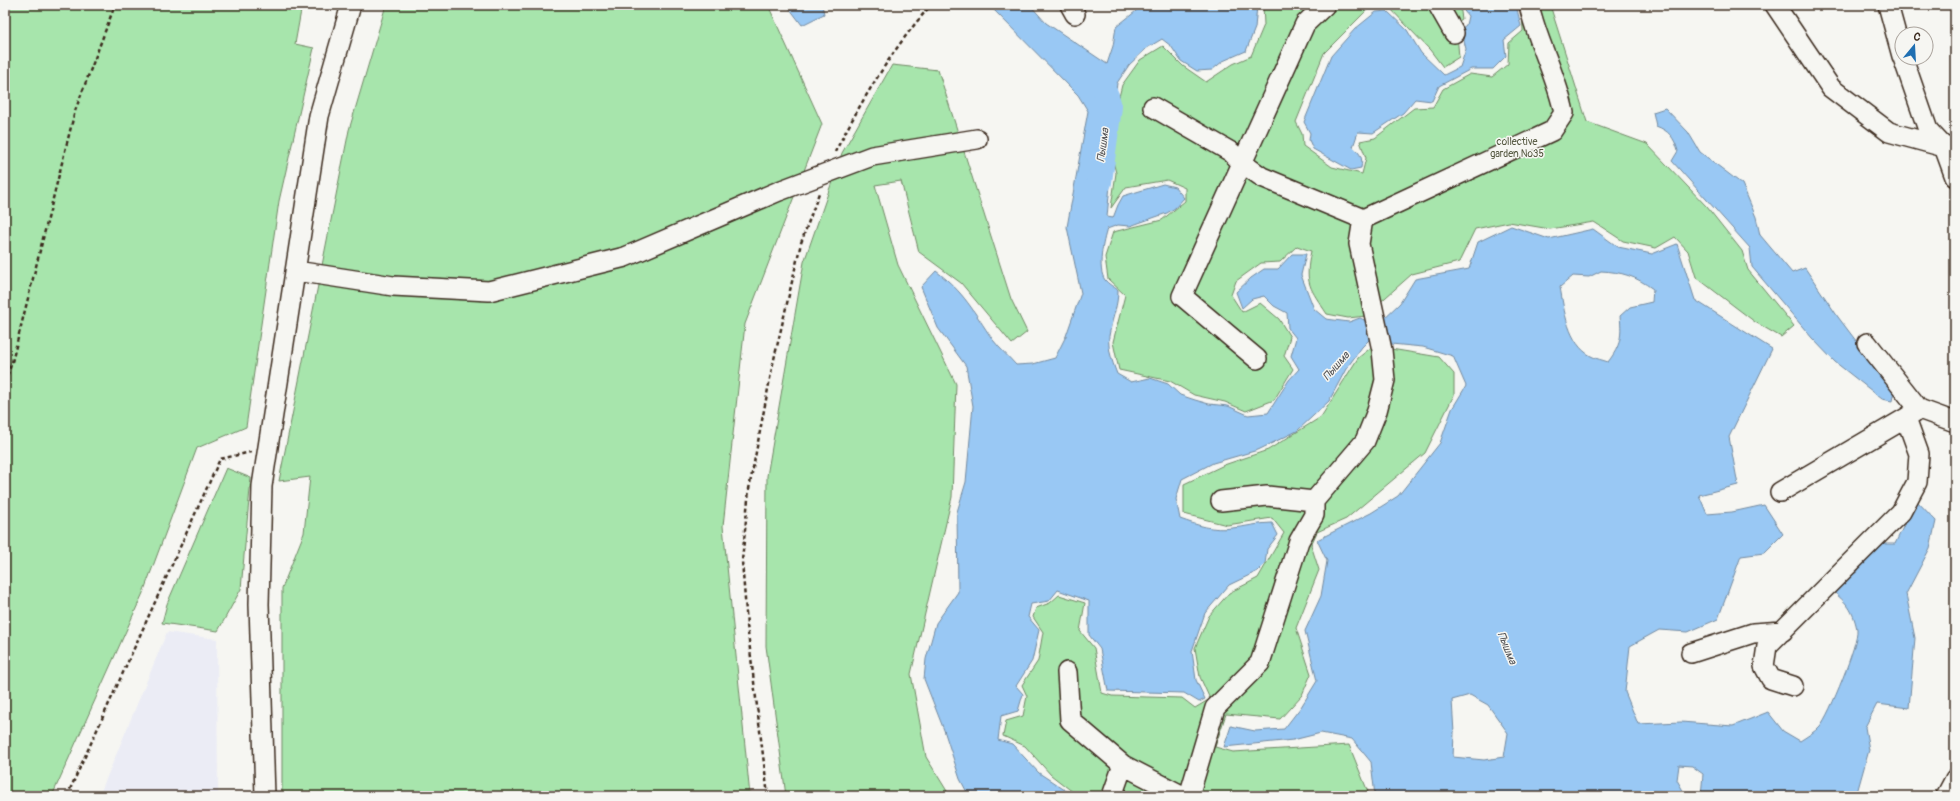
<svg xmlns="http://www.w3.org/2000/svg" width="1960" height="801" font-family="Pangolin,sans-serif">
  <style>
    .built { fill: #ebecf5 }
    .green { fill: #a7e5ac; stroke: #718865 }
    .water { fill: #99c8f4; stroke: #73899e; fill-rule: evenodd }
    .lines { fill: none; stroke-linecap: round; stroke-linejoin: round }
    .river { stroke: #99c8f4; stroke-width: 26 }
    .minor-casing { stroke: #3b2a1e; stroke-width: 22 }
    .path { stroke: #3b2a1e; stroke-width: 2.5; stroke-dasharray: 4 3; stroke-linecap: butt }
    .minor { stroke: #f6f6f2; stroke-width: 19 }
    .labels { text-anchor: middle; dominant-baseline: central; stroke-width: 3; stroke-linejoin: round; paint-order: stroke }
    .park-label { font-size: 10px; fill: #565942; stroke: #f6f6f2 }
    .water-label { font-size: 11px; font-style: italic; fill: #525254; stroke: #f6f6f2 }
  </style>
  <rect width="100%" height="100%" fill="#f6f6f2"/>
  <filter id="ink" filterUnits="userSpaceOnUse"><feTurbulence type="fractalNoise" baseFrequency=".025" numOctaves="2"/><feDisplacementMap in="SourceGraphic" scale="8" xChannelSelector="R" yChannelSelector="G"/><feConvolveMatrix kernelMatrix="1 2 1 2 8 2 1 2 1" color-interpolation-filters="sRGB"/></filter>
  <g filter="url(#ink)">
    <path class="built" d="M 167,632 L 217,639 L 218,796 L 99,796 Z"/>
    <path class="green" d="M 5,5 L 302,5 L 295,44 L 314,48 L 279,201 L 246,427 L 197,448 L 143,593 L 52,796 L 5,796 Z
      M 386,5 L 768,5 L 822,124 L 745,324 L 723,526 L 750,796 L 282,796 L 282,588 L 304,533 L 310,477 L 279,481 L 349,130 Z
      M 1263,5 L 1374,5 L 1369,8 L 1324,53 L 1296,122 L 1302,134 L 1303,146 L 1332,167 L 1362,174 L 1366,158 L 1360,141 L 1375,138 L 1414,108 L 1433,107 L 1443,89 L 1470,74 L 1492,77 L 1508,64 L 1509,43 L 1523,31 L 1522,11 L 1520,5 L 1550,5 L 1587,122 L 1647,144 L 1707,207 L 1742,251 L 1748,270 L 1794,326 L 1781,337 L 1755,322 L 1696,277 L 1688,251 L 1675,237 L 1656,248 L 1623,241 L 1594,222 L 1550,229 L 1509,222 L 1475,229 L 1459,262 L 1412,274 L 1377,305 L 1391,349 L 1439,357 L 1454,374 L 1454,395 L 1425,453 L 1346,519 L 1317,532 L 1311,545 L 1319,570 L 1296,628 L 1311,674 L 1302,695 L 1280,719 L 1226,714 L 1215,747 L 1233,752 L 1349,745 L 1368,792 L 1362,796 L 1078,796 L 1051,775 L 1025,746 L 1003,736 L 1006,721 L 1023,716 L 1027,696 L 1022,685 L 1038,661 L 1043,632 L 1033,617 L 1036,608 L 1050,603 L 1059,595 L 1085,603 L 1080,631 L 1094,648 L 1102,693 L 1112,696 L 1182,698 L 1195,708 L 1210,699 L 1200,677 L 1195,648 L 1209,616 L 1229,593 L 1258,578 L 1284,533 L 1272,518 L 1227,525 L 1184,514 L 1184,484 L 1224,465 L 1268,450 L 1321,417 L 1358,358 L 1373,346 L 1366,316 L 1348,318 L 1327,314 C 1310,288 1304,284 1311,251 L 1297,246 L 1280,262 L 1261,263 L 1236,281 L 1231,295 L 1242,312 L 1260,303 L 1279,319 L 1290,337 L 1284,356 L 1293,369 L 1274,400 L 1246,411 L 1225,402 L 1194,395 L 1170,381 L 1119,370 L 1113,342 L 1125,295 L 1108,279 L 1105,257 L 1113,232 L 1162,220 L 1185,201 L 1185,188 L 1167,180 L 1126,187 L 1111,208 L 1116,173 L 1108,141 L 1122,85 L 1140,60 L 1163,46 L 1183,66 L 1206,82 L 1233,64 L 1251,56 L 1264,25 Z
      M 1387,5 L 1460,5 L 1462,19 L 1456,23 L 1459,57 L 1443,67 L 1430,50 Z
      M 892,65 L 938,70 L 1011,299 L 1027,332 L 1012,344 L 961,283 L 919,252 L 901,181 L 875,185 L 898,265 L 956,384 L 952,497 L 911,674 L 926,757 L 950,796 L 786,796 L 766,646 L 767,476 L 804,262 L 842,153 Z
      M 226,468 L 251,478 L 241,589 L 218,631 L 162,623 L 167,604 Z"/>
    <path class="water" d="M 787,5 L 822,5 L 824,14 L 802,25 Z
      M 989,5 L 1030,5 L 1046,23 L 1107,64 L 1113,46 L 1116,27 L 1136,11 L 1137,5 L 1257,5 L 1255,28 L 1246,51 L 1223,61 L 1212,70 L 1197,71 L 1181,61 L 1171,46 L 1162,39 L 1147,48 L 1129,65 L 1117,83 L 1115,99 L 1102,144 L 1111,174 L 1107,217 L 1113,218 L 1118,205 L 1123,196 L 1163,184 L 1175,187 L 1184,198 L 1175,208 L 1167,213 L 1130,226 L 1118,225 L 1107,229 C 1103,241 1097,269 1105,280 C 1108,284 1114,287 1118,290 C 1118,306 1113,315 1110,331 C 1106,345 1112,361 1117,374 L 1131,382 L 1150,378 L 1168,384 L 1180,395 L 1195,400 L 1209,404 L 1228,406 L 1248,415 L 1268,413 L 1289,380 L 1299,369 L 1291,356 L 1296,338 L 1288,328 L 1287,313 L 1274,306 L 1264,296 L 1252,299 L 1242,308 L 1236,292 L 1251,278 L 1264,269 L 1278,269 L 1292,254 L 1306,254 L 1301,275 L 1314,309 L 1326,319 L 1349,322 L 1360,318 L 1371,323 L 1373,336 L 1362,347 L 1346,369 L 1329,401 L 1297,431 L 1258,450 L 1213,463 L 1182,479 L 1176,499 L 1180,519 C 1197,525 1213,531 1232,528 C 1246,527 1258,523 1272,523 L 1278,535 L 1267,549 L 1265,564 L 1258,571 L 1229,585 L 1205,613 L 1192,651 L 1196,680 L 1205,699 L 1199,702 L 1184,693 L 1108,691 L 1100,649 L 1089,635 L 1089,601 L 1058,590 L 1049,601 L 1031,604 L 1028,617 L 1039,630 L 1032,661 L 1016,686 L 1023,694 L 1018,711 L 1001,716 L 998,740 L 1012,744 L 1039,773 L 1074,796 L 969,796 L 960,779 L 944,730 L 924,679 L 926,659 L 936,623 L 958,592 L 957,512 L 966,482 L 973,406 L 966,366 L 938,328 L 921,287 L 936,271 C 965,293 973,311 993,340 C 1000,349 1009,357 1016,365 L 1033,364 L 1055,358 L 1066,336 L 1081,293 L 1067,227 L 1088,111 L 1078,95 Z
      M 1463,5 L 1516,5 L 1521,26 L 1504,40 L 1506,56 L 1493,69 L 1471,69 L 1439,86 L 1432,101 L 1415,99 L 1403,113 L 1373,133 L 1358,132 L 1353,147 C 1361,154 1363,158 1361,168 L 1351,170 L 1313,149 L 1309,140 L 1310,133 L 1304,122 L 1331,56 L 1355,29 L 1376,12 L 1387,11 L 1407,30 L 1421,53 L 1444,75 L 1460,67 L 1466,49 L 1461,29 L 1466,25 L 1468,16 L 1461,7 Z
      M 1665,108 L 1688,132 L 1700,152 L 1742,184 L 1756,217 L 1760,235 L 1792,273 L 1805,268 L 1838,317 L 1894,391 L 1892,401 L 1882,399 L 1835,362 L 1812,338 L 1752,267 L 1750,248 L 1672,161 L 1678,151 C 1674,137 1669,131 1656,126 L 1653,112 Z
      M 1511,226 L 1549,239 L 1593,229 L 1618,247 L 1652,254 L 1677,244 L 1695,300 L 1772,349 L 1729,437 L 1738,485 L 1699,495 L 1707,514 L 1732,512 L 1764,505 L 1783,534 L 1764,553 L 1741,556 L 1718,619 L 1688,632 L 1659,630 L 1630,646 L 1625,692 L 1638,724 L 1681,722 L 1733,726 L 1768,712 L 1783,731 L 1800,741 C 1806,737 1815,732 1820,726 C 1829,716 1859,642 1857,629 C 1852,606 1845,602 1828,587 L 1857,572 L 1874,544 L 1895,544 L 1916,500 L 1936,521 L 1930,548 L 1906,594 L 1915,638 L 1909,708 L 1877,704 L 1865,727 L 1869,750 L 1856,796 L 1701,796 L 1703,774 L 1692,766 L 1679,765 L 1677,780 L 1686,796 L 1375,796 L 1371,762 L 1352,739 L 1321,733 L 1293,740 L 1224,747 L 1231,726 L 1255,731 L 1284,729 L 1301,707 L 1317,681 L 1305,631 L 1321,596 L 1327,561 L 1317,540 L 1371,513 L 1398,496 L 1440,443 L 1452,409 L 1466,386 L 1453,356 L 1423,347 L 1391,344 L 1380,322 L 1400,303 L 1415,279 L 1469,269 L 1478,242 ZM 1601,271 C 1622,272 1635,276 1653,289 L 1652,302 L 1630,307 L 1620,316 C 1622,336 1621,345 1608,362 C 1603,360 1596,359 1591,356 C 1568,344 1564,310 1560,287 L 1573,276 L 1589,277 ZM 1470,695 L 1488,705 L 1508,733 L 1504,757 L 1484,760 L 1453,757 L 1454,733 L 1452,700 Z"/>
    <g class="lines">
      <path class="river" d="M 1099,182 L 1109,107 L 1106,96"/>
      <defs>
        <path id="minor" d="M 1070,5 L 1075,14
          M 1438,5 L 1454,33
          M 1775,5 L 1831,88 L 1889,132 L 1944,147 L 1955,147
          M 1888,5 L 1902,56
          M 1903,58 L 1928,130 L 1944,147 L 1955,177
          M 1153,107 L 1231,152 L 1242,163 L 1262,177 L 1363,219
          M 296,271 L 393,286 L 489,291 L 625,257 L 779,191 L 872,156 L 977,139
          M 1867,343 L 1919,409 L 1955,422
          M 1257,359 L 1182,296 L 1305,24 L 1325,5
          M 1780,492 L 1906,418 L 1919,409
          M 1221,501 L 1267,496 L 1314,501
          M 1691,653 L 1753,633 L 1783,631
          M 1067,672 L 1070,720 L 1123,765 L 1183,796
          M 1793,686 L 1771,679 L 1764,666 L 1767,646 L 1901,512 L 1917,482 L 1919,454 L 1906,418
          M 265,796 L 259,604 L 262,486 L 319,116 L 351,5
          M 1112,796 L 1123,765
          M 1189,796 L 1215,708 L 1260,663 L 1299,541 L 1314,515 L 1314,501 L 1365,441 L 1377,411 L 1385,380 L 1382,350 L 1359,244 L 1363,219 L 1552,131 L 1564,113 C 1557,76 1537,42 1529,5
          M 1946,796 L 1955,779"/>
      </defs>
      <use href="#minor" class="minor-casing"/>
      <path class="path" d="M 835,152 C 862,100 892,49 931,5
        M 5,382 L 12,362 L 75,111 L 115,5
        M 67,796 L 220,459 L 251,452
        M 768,796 L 747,625 L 742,561 L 749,489 L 772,368 L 801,243 L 819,193"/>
      <use href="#minor" class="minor"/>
    </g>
  </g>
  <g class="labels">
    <g class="park-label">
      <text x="1517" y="142">collective<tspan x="1517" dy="12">garden №35</tspan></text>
    </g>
    <g class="water-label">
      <text transform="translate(1103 145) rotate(-82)">Пышма</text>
      <text transform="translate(1336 366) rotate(-49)">Пышма</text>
      <text transform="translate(1507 648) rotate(68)">Пышма</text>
    </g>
  </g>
  <rect width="1960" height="801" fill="none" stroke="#f6f6f2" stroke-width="20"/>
  <rect x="10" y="10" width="1940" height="781" fill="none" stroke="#3b2a1e" stroke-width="1.5" filter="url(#ink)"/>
  <g transform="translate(1914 46) rotate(18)"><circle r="19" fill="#f6f6f2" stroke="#aba49d"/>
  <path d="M0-3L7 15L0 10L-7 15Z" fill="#1f6fb2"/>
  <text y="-6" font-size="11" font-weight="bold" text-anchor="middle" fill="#3b2a1e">С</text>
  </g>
</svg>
